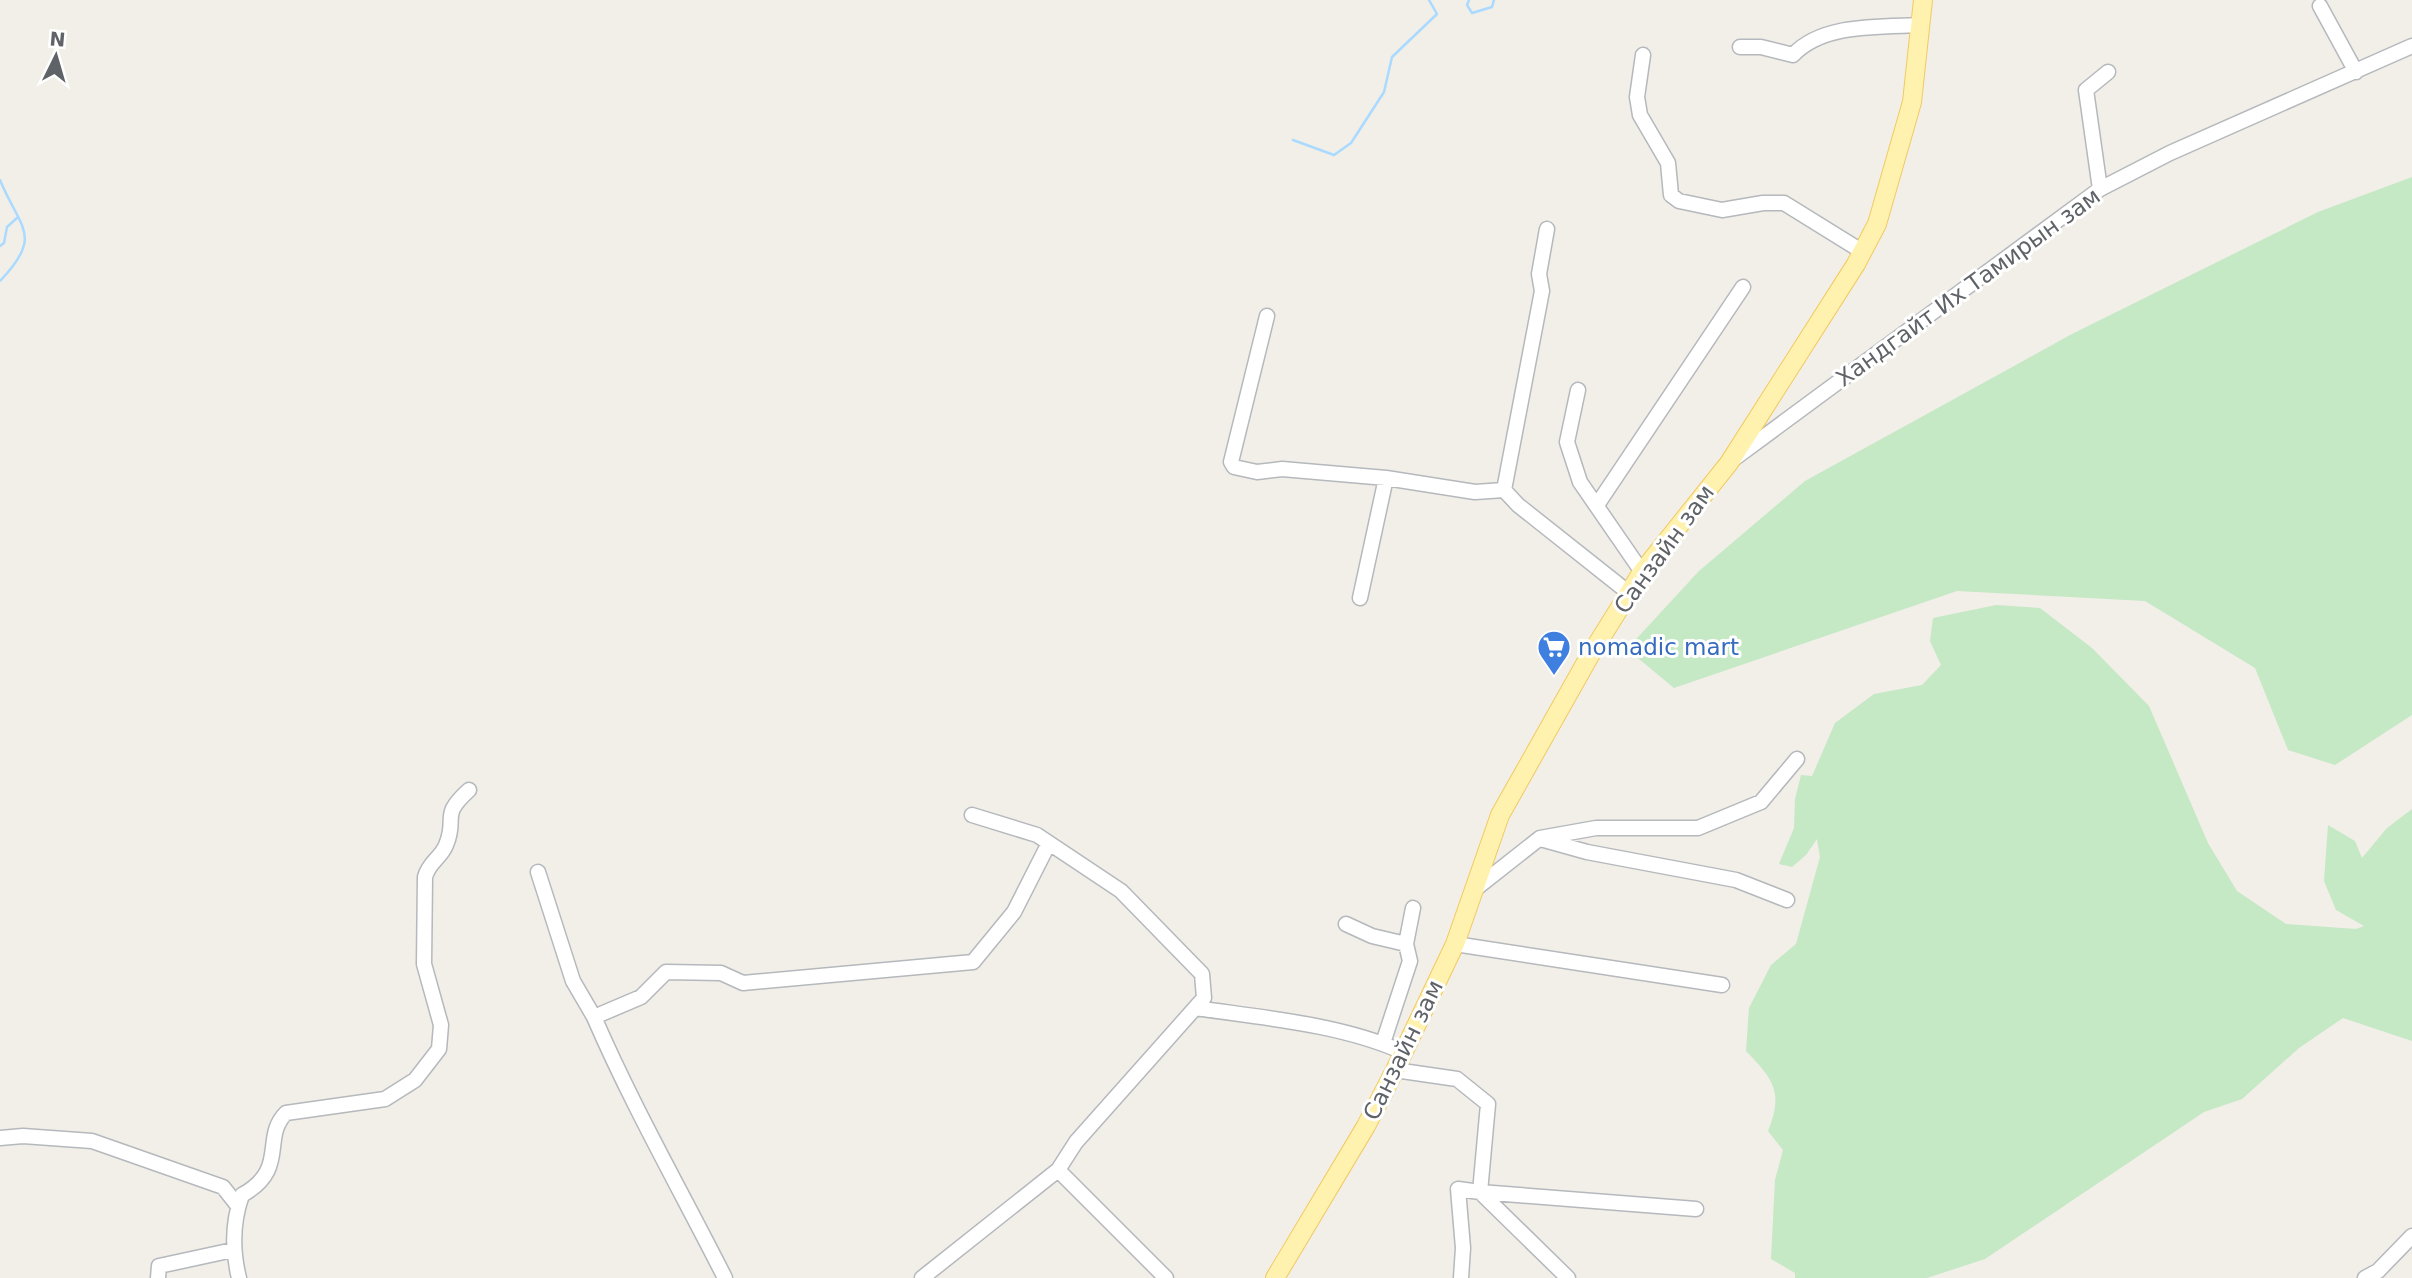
<svg xmlns="http://www.w3.org/2000/svg" width="2412" height="1278" font-family="'DejaVu Sans',sans-serif">
  <style>
    .green { fill: #c5e8c5 }
    .lines { fill: none; stroke-linecap: round; stroke-linejoin: round }
    .stream { stroke: #aadaff; stroke-width: 2.5 }
    .minor-casing { stroke: #b5b8bc; stroke-width: 17 }
    .major-casing { stroke: #f2c960; stroke-width: 20 }
    .minor { stroke: #fff; stroke-width: 14 }
    .major { stroke: #fff2af; stroke-width: 18 }
    .labels { text-anchor: middle; dominant-baseline: central; stroke-width: 6; stroke-linejoin: round; paint-order: stroke }
    .street-label { font-size: 23px; fill: #5f6368; stroke: #fff }
    .shop-label { font-size: 23px; fill: #366cbe; stroke: #fff; text-anchor: start }
  </style>
  <rect width="100%" height="100%" fill="#f1efe8"/>
  <path class="green" d="M 2412,177 L 2412,715 L 2335,765 L 2288,750 L 2255,668 L 2145,601 L 1957,591 L 1674,688 L 1627,649 L 1699,571 L 1805,481 L 2072,334 L 2318,212 Z
    M 1996,605 L 2040,608 L 2092,648 L 2149,706 L 2208,843 L 2237,891 L 2286,924 L 2356,929 L 2364,926 L 2336,910 L 2324,881 L 2328,825 L 2355,841 L 2362,858 L 2387,828 L 2412,809 L 2412,1041 L 2343,1018 L 2299,1048 L 2242,1099 L 2204,1112 L 1985,1259 L 1927,1278 L 1795,1278 L 1795,1273 L 1771,1259 L 1775,1180 L 1783,1150 L 1768,1131 C 1784,1092 1773,1079 1746,1051 L 1749,1008 L 1771,965 L 1796,944 L 1820,857 L 1817,839 L 1806,855 L 1792,867 L 1779,864 L 1794,828 L 1795,799 L 1801,775 L 1812,776 L 1835,723 L 1874,694 L 1922,685 L 1941,665 L 1930,641 L 1933,618 Z"/>
  <g class="lines">
    <path class="stream" d="M 1469,0 L 1467,5 L 1472,13 L 1492,7 L 1494,0
      M 1293,140 L 1334,155 L 1351,143 L 1384,92 L 1392,57 L 1437,14 L 1429,0
      M 0,180 C 20,229 44,235 0,281
      M 0,246 L 4,243 L 7,227 L 18,217"/>
    <defs>
      <path id="minor" d="M 2320,6 L 2356,72
        M 1740,47 L 1761,47 L 1793,55 C 1823,23 1881,27 1921,25
        M 1643,55 L 1637,97 L 1640,115 L 1668,163 L 1671,195 L 1679,201 L 1722,210 L 1763,203 L 1784,203 L 1863,252
        M 2100,189 L 2086,90 L 2108,72
        M 1267,316 L 1231,462 L 1234,467 L 1257,472 L 1282,469 L 1386,478 L 1475,492 L 1504,490 L 1518,505 L 1629,593
        M 1578,390 L 1567,442 L 1580,482 L 1642,572
        M 1735,458 L 2100,189 L 2170,153 L 2412,46
        M 1504,490 L 1542,291 L 1539,274 L 1547,229
        M 1597,505 L 1743,287
        M 1360,598 L 1386,478
        M 972,815 L 1037,835 L 1121,891 L 1202,974 L 1204,998 L 1076,1142 L 1058,1170 L 1166,1278
        M 1544,840 L 1587,852 L 1736,880 L 1787,900
        M 538,872 L 573,981 L 594,1017 L 641,997 L 666,972 L 721,973 L 743,983 L 973,962 L 1014,912 L 1049,843
        M 1474,890 L 1540,838 L 1596,828 L 1698,828 L 1761,802 L 1797,759
        M 1346,924 L 1372,936 L 1406,944 L 1410,961 L 1383,1043
        M 1406,944 L 1413,908
        M 1455,944 L 1722,985
        M 1196,1008 C 1264,1018 1340,1024 1403,1052
        M 594,1017 C 633,1107 681,1191 725,1278
        M 1395,1070 L 1457,1079 L 1488,1104 L 1480,1192 L 1696,1209
        M 0,1138 L 23,1136 L 92,1141 L 223,1187 L 238,1206
        M 158,1278 L 159,1266 L 233,1250
        M 239,1278 C 232,1250 232,1223 242,1195 C 289,1169 261,1138 286,1113 L 385,1099 L 415,1080 L 439,1049 L 441,1025 L 424,964 L 425,877 C 429,862 441,858 446,845 C 458,817 439,817 469,790
        M 922,1278 L 1058,1170
        M 1461,1278 L 1463,1248 L 1458,1189 L 1480,1192 L 1568,1278
        M 2365,1278 L 2378,1271 L 2412,1236"/>
      <path id="major" d="M 1275,1278 L 1366,1126 L 1395,1070 L 1455,944 L 1500,815 L 1589,657 L 1642,572 L 1729,463 L 1856,264 L 1877,224 L 1912,102 L 1923,0"/>
    </defs>
    <use href="#minor" class="minor-casing"/>
    <use href="#major" class="major-casing"/>
    <use href="#minor" class="minor"/>
    <use href="#major" class="major"/>
  </g>
  <defs>
    <symbol id="supermarket-pin" viewBox="-11 -11 22 30"><path d="M0 17L-7.5 6A9.5 9.5 0 1 1 7.5 6Z" fill="#3f7fe0" stroke="#fff"/><path d="M-6-5.5h2.5l.6 2H6L4.5 2H-2.5L-4.4-4H-6ZM-1.5 3.2a1.3 1.3 0 1 0 .1 0ZM3 3.2a1.3 1.3 0 1 0 .1 0Z" fill="#fff"/></symbol>
  </defs>
  <g fill-rule="evenodd">
    <use href="#supermarket-pin" x="1535" y="628" width="38" height="52"/>
  </g>
  <g class="labels">
    <g class="street-label">
      <text transform="translate(1968 287) rotate(-36)">Хандгайт Их Тамирын зам</text>
      <text transform="translate(1664 549) rotate(-54)">Санзайн зам</text>
      <text transform="translate(1403 1050) rotate(-64)">Санзайн зам</text>
    </g>
    <g class="shop-label">
      <text x="1578" y="647">nomadic mart</text>
    </g>
  </g>
  <g transform="translate(56 56) rotate(5)" stroke="#ffffff" stroke-width="5" paint-order="stroke">
  <path d="M0-5L12 26L0 18L-12 26Z" fill="#5f6368"/>
  <text y="-10" font-size="19" font-weight="bold" text-anchor="middle" fill="#5f6368">N</text>
  </g>
</svg>
